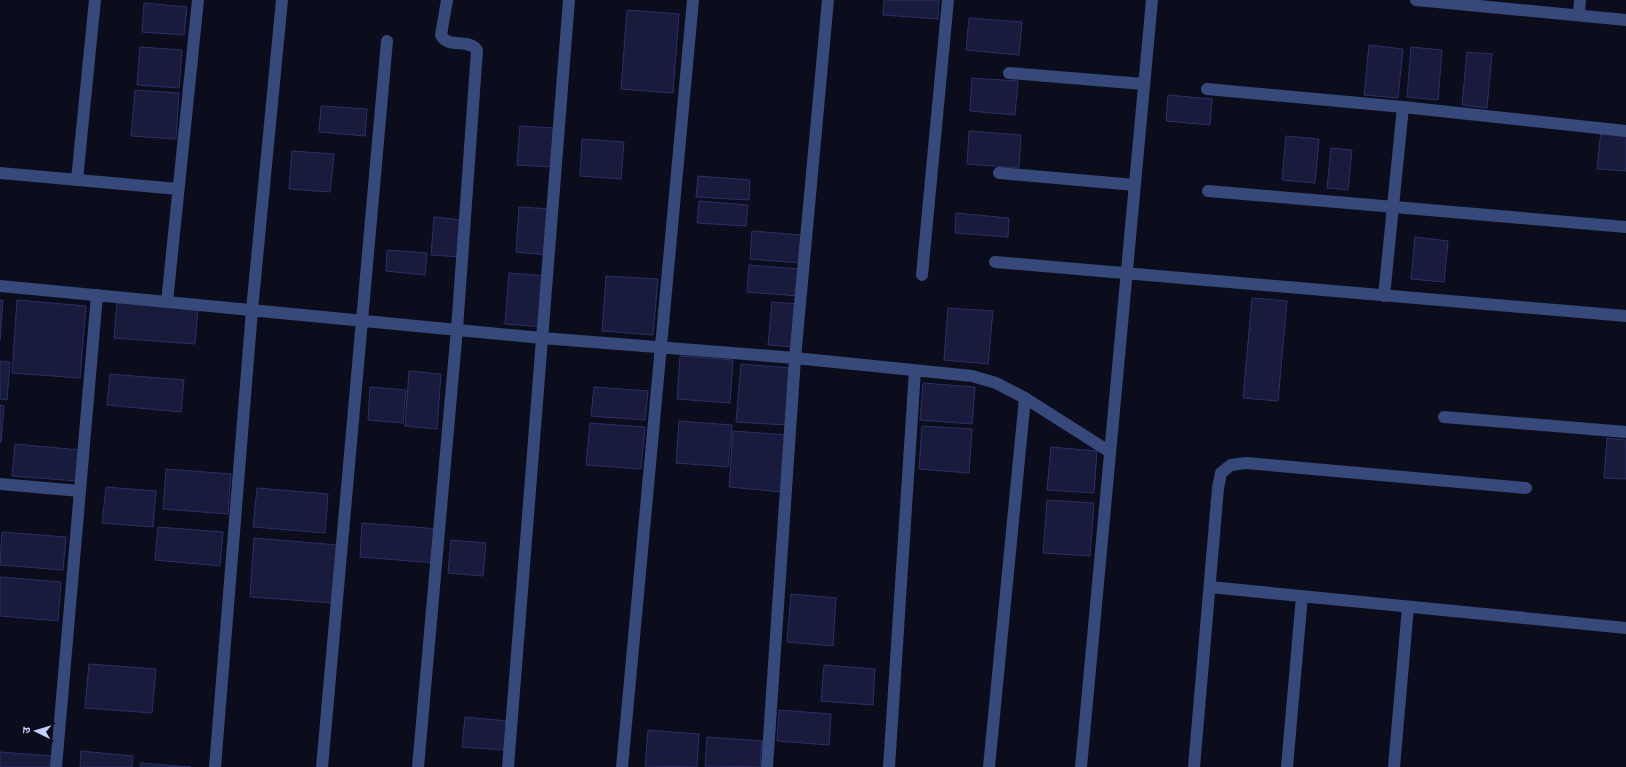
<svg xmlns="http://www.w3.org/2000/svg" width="1626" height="767" font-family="'Work Sans','Noto Sans Devanagari',sans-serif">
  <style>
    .building { fill: #181b3c; stroke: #2a3068 }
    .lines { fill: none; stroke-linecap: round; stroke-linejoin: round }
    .minor { stroke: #37487a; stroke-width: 12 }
  </style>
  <rect width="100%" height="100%" fill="#0b0d1c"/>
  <path class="building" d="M 884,0 L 939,0 L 938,19 L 883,15 Z
    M 144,3 L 187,7 L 184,35 L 142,32 Z
    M 627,10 L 679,14 L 673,93 L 621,89 Z
    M 969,18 L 1022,22 L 1019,55 L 966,50 Z
    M 1369,45 L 1403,49 L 1398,98 L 1364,95 Z
    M 140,47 L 182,50 L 179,88 L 137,85 Z
    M 1411,47 L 1442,50 L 1438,100 L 1407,97 Z
    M 1467,52 L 1492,54 L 1487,108 L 1462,105 Z
    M 972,78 L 1018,81 L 1015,115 L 970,111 Z
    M 135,90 L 179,93 L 176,139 L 131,136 Z
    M 1168,95 L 1212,99 L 1210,125 L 1166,121 Z
    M 321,106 L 367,109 L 365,136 L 319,132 Z
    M 520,126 L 554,128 L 551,167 L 517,165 Z
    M 1601,130 L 1626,133 L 1626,171 L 1597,169 Z
    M 969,131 L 1021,135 L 1019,168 L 967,164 Z
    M 1286,136 L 1319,139 L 1315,183 L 1282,180 Z
    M 582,139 L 624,142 L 621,179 L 580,176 Z
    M 1331,148 L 1352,150 L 1348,190 L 1327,188 Z
    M 292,151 L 334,154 L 330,192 L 289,189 Z
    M 698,176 L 750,180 L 749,200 L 696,197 Z
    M 699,201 L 748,205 L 746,226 L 697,223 Z
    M 519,207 L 552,209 L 548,255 L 516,252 Z
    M 956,213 L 1009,218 L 1008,237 L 955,233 Z
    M 434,217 L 463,220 L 460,257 L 431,255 Z
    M 752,231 L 801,235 L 799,263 L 750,259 Z
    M 1415,237 L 1448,241 L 1444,282 L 1411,279 Z
    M 387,250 L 427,253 L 425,275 L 386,271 Z
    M 749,265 L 800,269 L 798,296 L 747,292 Z
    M 509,273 L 547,276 L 543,327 L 505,324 Z
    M 606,276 L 658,279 L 653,335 L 602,331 Z
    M 1252,298 L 1287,301 L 1278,401 L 1243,398 Z
    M 0,300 L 3,300 L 0,340 Z
    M 17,300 L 86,306 L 80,378 L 12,373 Z
    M 117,302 L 198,308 L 195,344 L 114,338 Z
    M 772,302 L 799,304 L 795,347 L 768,345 Z
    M 948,308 L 993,311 L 988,364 L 944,360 Z
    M 680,356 L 733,360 L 730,403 L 677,399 Z
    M 0,361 L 10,362 L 7,400 L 0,399 Z
    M 741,364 L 790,368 L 786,425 L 736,422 Z
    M 409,371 L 441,374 L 437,429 L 405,426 Z
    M 110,374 L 184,380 L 181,412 L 107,405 Z
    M 923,383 L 975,387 L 972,424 L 920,420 Z
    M 370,387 L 406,390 L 403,423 L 368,420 Z
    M 594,387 L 648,391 L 645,420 L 591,416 Z
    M 0,405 L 4,406 L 1,442 L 0,442 Z
    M 679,421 L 732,425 L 728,467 L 676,463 Z
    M 590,423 L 645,427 L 641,469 L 586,465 Z
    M 922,426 L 972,429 L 969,473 L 919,469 Z
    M 733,431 L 787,435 L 783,492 L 729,487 Z
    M 1607,438 L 1626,440 L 1626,479 L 1604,478 Z
    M 15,444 L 80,450 L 77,481 L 12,476 Z
    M 1051,447 L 1097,451 L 1094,493 L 1047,490 Z
    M 166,469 L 231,474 L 228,514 L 163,509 Z
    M 106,487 L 156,491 L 153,527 L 102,523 Z
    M 257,488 L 328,494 L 325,533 L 253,527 Z
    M 1047,500 L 1094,503 L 1090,556 L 1043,553 Z
    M 362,523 L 439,529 L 436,563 L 360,557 Z
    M 158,527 L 223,532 L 220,566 L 155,560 Z
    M 2,532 L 66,537 L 63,570 L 0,565 Z
    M 254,538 L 338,545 L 334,603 L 250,597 Z
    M 451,540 L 486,543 L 483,576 L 448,573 Z
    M 0,577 L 61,582 L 58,621 L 0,616 Z
    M 791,594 L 836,598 L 833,646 L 787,642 Z
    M 89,664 L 156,669 L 152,713 L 85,708 Z
    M 824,665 L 875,669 L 873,705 L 821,701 Z
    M 779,710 L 831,714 L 829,745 L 777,741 Z
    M 465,717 L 507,721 L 504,750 L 462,747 Z
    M 648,730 L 699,734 L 697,767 L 645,766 Z
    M 707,737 L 762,741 L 760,767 L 705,766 Z
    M 81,751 L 133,756 L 132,767 L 80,767 Z
    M 0,752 L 52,756 L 51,767 L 0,767 Z
    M 141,763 L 191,767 L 140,767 Z"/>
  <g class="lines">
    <path class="minor" d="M 1416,0 L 1626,20
      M 1579,15 L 1580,0
      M 1009,73 L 1143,84
      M 1207,89 L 1403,107 L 1626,131
      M 0,173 L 178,189
      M 999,173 L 1135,185
      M 77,180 L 95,0
      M 1208,191 L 1626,227
      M 995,262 L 1626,316
      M 922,275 L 948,0
      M 0,286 L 542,338 L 795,358 L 972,376 L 996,383 L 1025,398 L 1110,452
      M 1384,296 L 1403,107
      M 167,302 L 198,0
      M 1444,417 L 1626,432
      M 0,484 L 80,491
      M 1210,587 L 1626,628
      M 56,767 L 97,295
      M 215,767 L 252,310 L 282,0
      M 322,767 L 387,41
      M 418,767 L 457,329 L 477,50 C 469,38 448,49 441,35 L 447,0
      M 508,767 L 569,0
      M 622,767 L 693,0
      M 767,767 L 795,358 L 828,0
      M 889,767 L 915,370
      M 989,767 L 1025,398
      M 1081,767 L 1152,0
      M 1194,767 L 1218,488 L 1221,473 L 1231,465 L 1246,463 L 1526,488
      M 1287,767 L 1302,596
      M 1394,767 L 1408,607"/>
  </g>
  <g transform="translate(36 731) rotate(275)" stroke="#0b0d1c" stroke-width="3" paint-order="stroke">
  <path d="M0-3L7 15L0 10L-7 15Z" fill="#c7d1fe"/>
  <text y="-6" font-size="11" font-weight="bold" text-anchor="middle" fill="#c7d1fe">उ</text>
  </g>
</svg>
